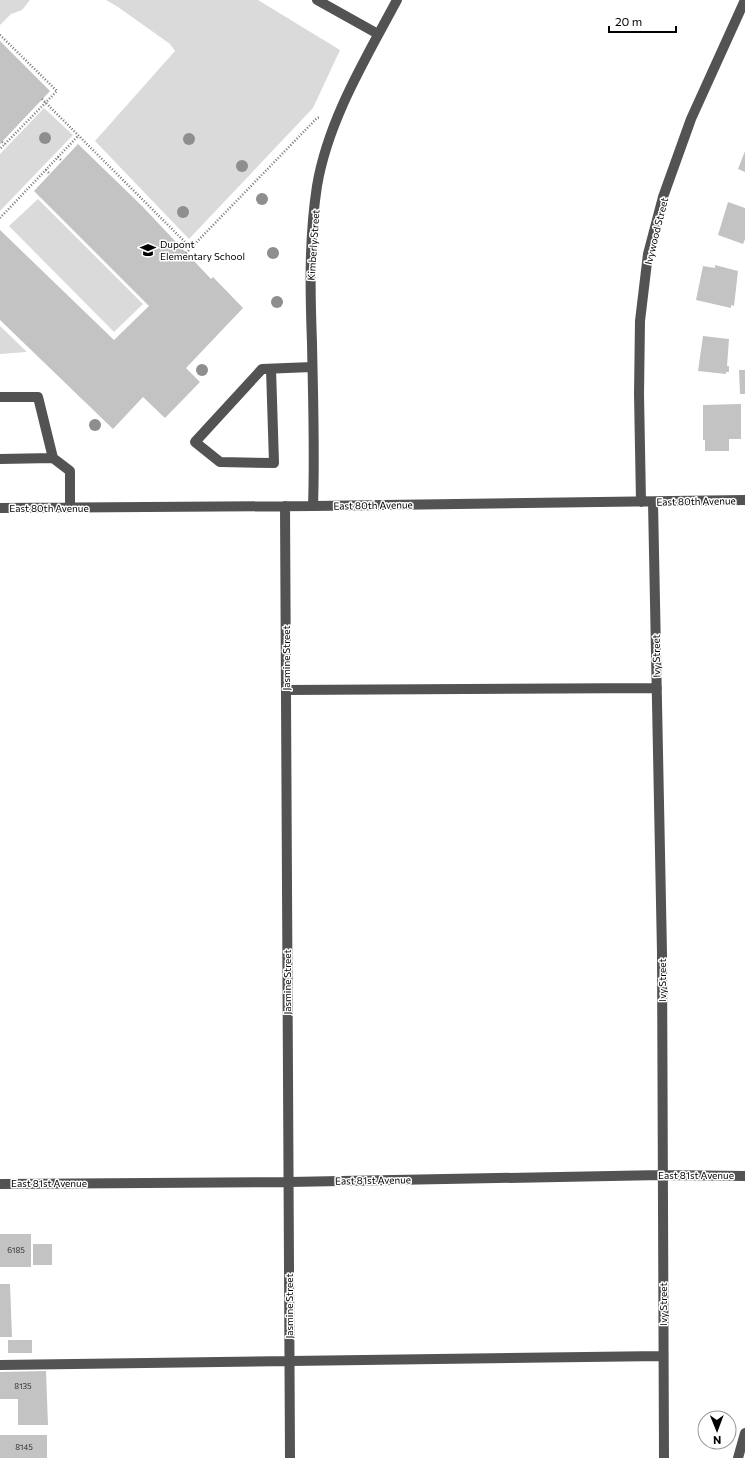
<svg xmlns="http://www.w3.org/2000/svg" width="745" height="1458" font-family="Commissioner,sans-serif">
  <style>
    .green { fill: #dadada }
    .building { fill: #c3c3c3 }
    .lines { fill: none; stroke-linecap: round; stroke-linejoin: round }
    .path { stroke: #757575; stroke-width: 2.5; stroke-dasharray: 1 2; stroke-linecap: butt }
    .minor { stroke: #535353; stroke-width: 10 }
    .tree { fill: #8e8e8e }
    .labels { text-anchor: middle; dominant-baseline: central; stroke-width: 3; stroke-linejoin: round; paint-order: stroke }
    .number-label { font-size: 8px; fill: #313131 }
    .street-label { font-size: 10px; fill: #000; stroke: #fff }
    .poi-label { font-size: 10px; fill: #000; stroke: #fff; text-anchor: start }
  </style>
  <rect width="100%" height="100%" fill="#fff"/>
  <path class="green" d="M 0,0 L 30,0 L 22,10 L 11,14 L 0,25 Z
    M 106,0 L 258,0 L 340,50 L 313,108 L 189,239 L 95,141 L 175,51 L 170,44 L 118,7 Z
    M 44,108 L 73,135 L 0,211 L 0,154 Z
    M 38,199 L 143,304 L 114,332 L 9,226 Z
    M 0,326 L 27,352 L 0,354 Z"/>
  <path class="building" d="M 0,41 L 50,91 L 0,144 Z
    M 78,144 L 142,206 L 211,279 L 213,277 L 243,308 L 186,368 L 200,382 L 165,418 L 143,397 L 113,429 L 0,320 L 0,230 L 114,340 L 149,306 L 34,191 Z
    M 745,151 L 745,172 L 738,169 Z
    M 728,202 L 745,208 L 745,239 L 743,244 L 718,235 Z
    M 715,265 L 738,271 L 734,306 L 731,305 L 731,308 L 696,300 L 703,266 L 715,268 Z
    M 703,336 L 729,339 L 727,366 L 729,366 L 729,372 L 726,372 L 726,374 L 698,371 Z
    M 739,370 L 745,370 L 745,394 L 740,394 Z
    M 741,404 L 741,439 L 729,439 L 729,451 L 705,451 L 705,440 L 703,440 L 703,405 Z
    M 0,1234 L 31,1234 L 31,1267 L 0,1267 Z
    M 33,1244 L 52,1244 L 52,1265 L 33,1265 Z
    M 0,1284 L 10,1284 L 12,1337 L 0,1337 Z
    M 8,1340 L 32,1340 L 32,1353 L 8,1353 Z
    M 46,1371 L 48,1425 L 18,1425 L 18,1399 L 0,1399 L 0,1372 Z
    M 0,1435 L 47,1435 L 47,1458 L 0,1458 Z"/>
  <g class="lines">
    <path class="path" d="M 0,35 L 57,91 L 0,149
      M 42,99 L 191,248
      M 2,142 L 5,144
      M 58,157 L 62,161
      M 46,170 L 50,174
      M 0,218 L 78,136
      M 186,253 L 317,118 L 320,117"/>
    <path class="minor" d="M 317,0 L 378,34
      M 271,369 L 274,463 L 220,462 L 195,442 L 262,369 L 312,367
      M 0,397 L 38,397 L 53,458
      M 0,459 L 53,458 L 70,471 L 70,508
      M 641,502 L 639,394 L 640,321 L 648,254 L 663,197 L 691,119 L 745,0
      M 653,502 L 662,953 L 664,1458
      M 285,506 L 290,1458
      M 313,506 C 315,452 313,397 312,343 C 310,290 309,238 317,186 C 328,120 366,58 397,0
      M 0,508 L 313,506 L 745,500
      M 286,690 L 657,688
      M 0,1184 L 289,1182 L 662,1175 L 745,1176
      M 0,1365 L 663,1356
      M 738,1458 L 745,1433"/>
  </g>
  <g class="tree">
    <circle cx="45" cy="138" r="6"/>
    <circle cx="189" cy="139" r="6"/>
    <circle cx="242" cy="166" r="6"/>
    <circle cx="262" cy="199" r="6"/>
    <circle cx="183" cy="212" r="6"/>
    <circle cx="273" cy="253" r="6"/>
    <circle cx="277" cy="302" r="6"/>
    <circle cx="202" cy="370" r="6"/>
    <circle cx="95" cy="425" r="6"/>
  </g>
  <defs>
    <symbol id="school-bare" viewBox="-9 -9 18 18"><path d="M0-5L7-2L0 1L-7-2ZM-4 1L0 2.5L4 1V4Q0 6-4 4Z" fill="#000" stroke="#fff" stroke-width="2.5" paint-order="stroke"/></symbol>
  </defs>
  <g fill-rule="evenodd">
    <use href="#school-bare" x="137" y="239" width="22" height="22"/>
  </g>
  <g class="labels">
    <g class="number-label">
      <text x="16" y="1250">6185</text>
      <text x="23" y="1386">8135</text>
      <text x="24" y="1447">8145</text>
    </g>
    <g class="street-label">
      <text transform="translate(656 231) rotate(-76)">Ivywood Street</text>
      <text transform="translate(313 245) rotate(-86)">Kimberly Street</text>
      <text transform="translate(696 501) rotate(-1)">East 80th Avenue</text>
      <text transform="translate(373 505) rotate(-1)">East 80th Avenue</text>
      <text x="49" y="508">East 80th Avenue</text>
      <text transform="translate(656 656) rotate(-91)">Ivy Street</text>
      <text transform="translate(286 658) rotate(-90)">Jasmine Street</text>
      <text transform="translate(662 980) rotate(-90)">Ivy Street</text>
      <text transform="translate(287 982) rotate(-90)">Jasmine Street</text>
      <text x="696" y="1175">East 81st Avenue</text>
      <text transform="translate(373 1180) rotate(-1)">East 81st Avenue</text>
      <text x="49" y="1183">East 81st Avenue</text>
      <text transform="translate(663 1304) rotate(-90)">Ivy Street</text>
      <text transform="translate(289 1306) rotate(-90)">Jasmine Street</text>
    </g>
    <g class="poi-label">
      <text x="160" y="244">Dupont<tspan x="160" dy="12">Elementary School</tspan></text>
    </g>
  </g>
  <g transform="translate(717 1430) rotate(179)"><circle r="19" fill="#ffffff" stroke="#999999"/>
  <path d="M0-3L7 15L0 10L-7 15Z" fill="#000000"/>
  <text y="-6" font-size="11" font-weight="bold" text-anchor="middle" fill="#000000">N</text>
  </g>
  <path d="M609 26v6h67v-6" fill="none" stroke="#000000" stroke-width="2"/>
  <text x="615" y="26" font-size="12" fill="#000000" stroke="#ffffff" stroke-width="3" paint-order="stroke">20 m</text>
</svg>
